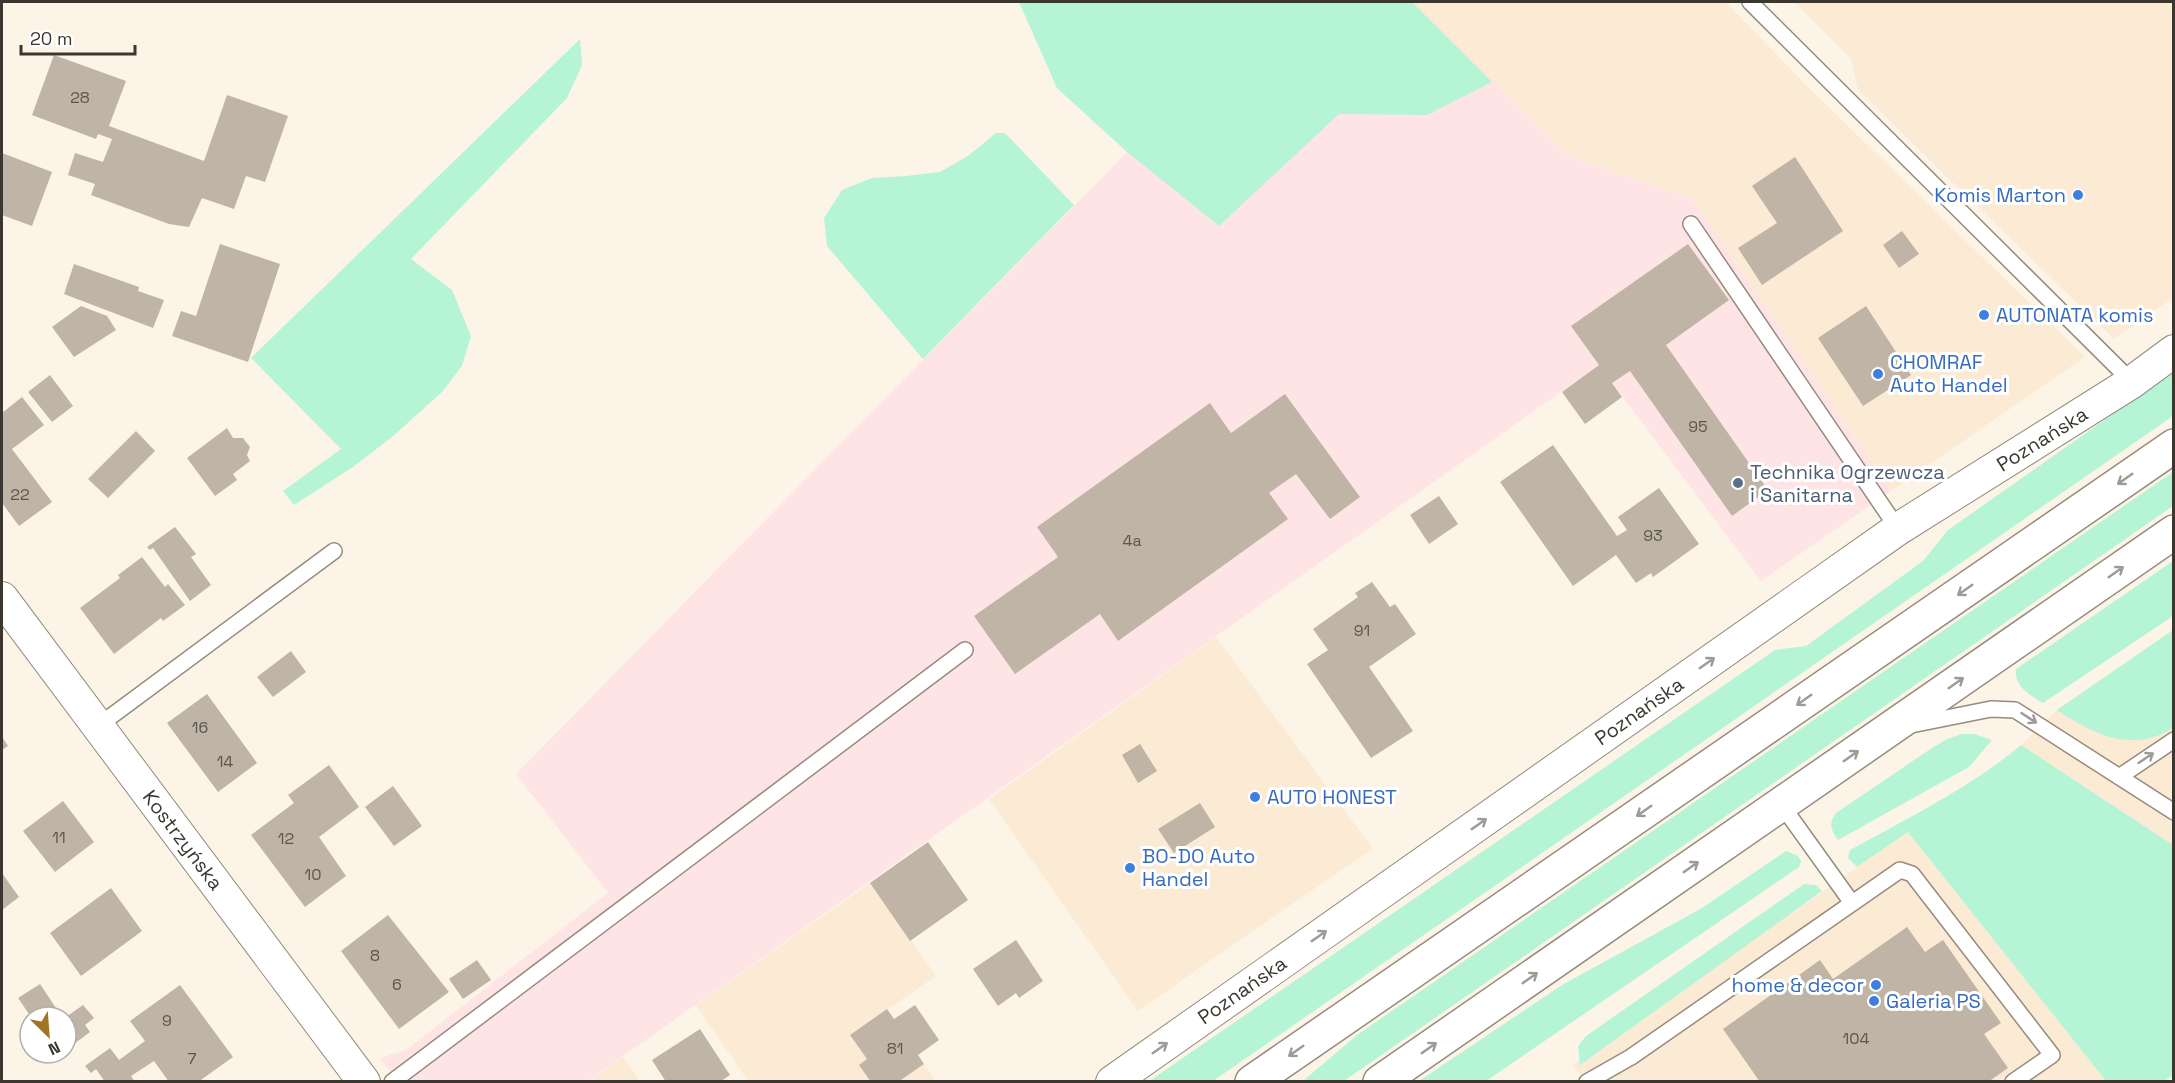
<svg xmlns="http://www.w3.org/2000/svg" width="2175" height="1083" font-family="'Space Grotesk',sans-serif">
  <style>
    .built { fill: #fbead4 }
    .industrial { fill: #ffe4e6 }
    .green { fill: #b6f4d6 }
    .building { fill: #bfb4a6 }
    .lines { fill: none; stroke-linecap: round; stroke-linejoin: round }
    .lane-casing { stroke: #968b7d; stroke-width: 18 }
    .street-casing { stroke: #968b7d; stroke-width: 34 }
    .secondary-casing { stroke: #968b7d; stroke-width: 36 }
    .lane { stroke: #fff; stroke-width: 15 }
    .street { stroke: #fff; stroke-width: 32 }
    .secondary { stroke: #fff; stroke-width: 33 }
    .oneway { stroke: #9d9a98 }
    .shop-dot { fill: #3f7fe0; stroke: #fff; stroke-width: 2 }
    .service-dot { fill: #5c6f8a; stroke: #fff; stroke-width: 2 }
    .labels { text-anchor: middle; dominant-baseline: central; stroke-width: 6; stroke-linejoin: round; paint-order: stroke }
    .number-label { font-size: 16px; fill: #5c564e }
    .shop-label { font-size: 20px; fill: #366cbe; stroke: #fff; text-anchor: start }
    .street-label { font-size: 20px; fill: #3b3630; stroke: #fff }
    .service-label { font-size: 20px; fill: #4e5e75; stroke: #fff; text-anchor: start }
  </style>
  <rect width="100%" height="100%" fill="#fdf4e8"/>
  <path class="built" d="M 1412,2 L 1726,2 L 1806,85 L 2085,357 L 1891,491 L 1693,199 L 1566,155 Z
    M 1794,2 L 2173,2 L 2173,298 L 2114,339 L 1858,90 L 1851,59 Z
    M 2173,630 L 2173,845 L 2021,745 L 2057,710 Z
    M 1216,637 L 1373,849 L 1254,930 L 1138,1011 L 989,799 Z
    M 1908,832 L 2106,1081 L 1585,1082 L 1573,1065 Z
    M 870,883 L 936,976 L 850,1035 L 867,1059 L 859,1065 L 871,1081 L 748,1081 L 696,1005 Z
    M 623,1057 L 640,1081 L 588,1082 Z
    M 924,1064 L 936,1081 L 898,1082 Z"/>
  <path class="industrial" d="M 1019,2 L 1412,2 L 1566,155 L 1693,199 L 1891,491 L 1761,581 L 1599,365 L 588,1081 L 398,1081 L 380,1058 L 406,1050 L 608,893 L 516,774 L 1127,152 L 1057,88 Z"/>
  <path class="green" d="M 1019,2 L 1412,2 L 1492,82 L 1427,115 L 1339,114 L 1219,226 L 1127,152 L 1057,88 Z
    M 580,39 L 582,65 L 567,98 L 411,259 L 452,290 L 471,336 L 462,366 L 442,392 L 392,437 L 353,467 L 294,505 L 283,491 L 341,449 L 251,358 Z
    M 996,133 L 1005,133 L 1074,205 L 923,359 L 827,246 L 824,218 L 842,190 L 872,178 L 906,176 L 940,172 L 968,156 Z
    M 2173,372 L 2173,416 L 1213,1081 L 1148,1082 L 1775,650 L 1806,646 L 1923,561 L 1948,530 Z
    M 2173,472 L 2173,506 L 1344,1081 L 1303,1081 L 1357,1035 Z
    M 2173,561 L 2173,616 L 2043,703 C 2030,695 2014,687 2016,669 Z
    M 2173,630 L 2173,728 C 2132,754 2093,734 2057,710 Z
    M 1962,734 L 1974,734 L 1992,740 L 1969,767 L 1838,840 C 1831,830 1828,823 1836,813 L 1926,752 L 1947,739 Z
    M 2021,745 L 2173,845 L 2174,1075 L 2164,1081 L 2106,1081 L 1908,832 L 1857,867 L 1848,858 L 1850,850 C 1908,818 1970,788 2021,745 Z
    M 1786,851 L 1798,856 L 1801,861 L 1799,867 L 1486,1081 L 1419,1081 L 1562,985 L 1702,908 Z
    M 1804,884 L 1816,885 L 1822,891 L 1580,1065 L 1578,1046 L 1586,1036 Z"/>
  <path class="building" d="M 54,55 L 126,81 L 109,126 L 204,161 L 227,95 L 288,116 L 265,182 L 246,176 L 234,209 L 202,198 L 189,227 L 169,224 L 91,195 L 95,184 L 68,175 L 75,153 L 103,162 L 112,139 L 98,134 L 96,139 L 32,115 Z
    M 2,153 L 52,172 L 32,226 L 2,215 Z
    M 1795,157 L 1843,231 L 1762,285 L 1738,248 L 1777,223 L 1752,186 Z
    M 1902,231 L 1919,254 L 1899,268 L 1883,245 Z
    M 220,244 L 280,264 L 248,362 L 172,336 L 181,311 L 196,316 Z
    M 1688,244 L 1729,300 L 1666,345 L 1768,490 L 1732,516 L 1630,371 L 1612,383 L 1622,397 L 1585,424 L 1562,392 L 1599,365 L 1571,326 Z
    M 74,264 L 139,287 L 138,291 L 164,300 L 153,328 L 64,294 Z
    M 81,306 L 107,316 L 116,330 L 74,357 L 52,327 Z
    M 1866,306 L 1911,375 L 1863,406 L 1818,338 Z
    M 50,375 L 73,406 L 52,422 L 28,392 Z
    M 1285,394 L 1360,497 L 1330,519 L 1296,474 L 1269,493 L 1288,519 L 1118,641 L 1100,614 L 1015,674 L 974,616 L 1058,557 L 1037,527 L 1210,403 L 1231,433 Z
    M 22,397 L 44,425 L 12,449 L 52,502 L 19,526 L 2,503 L 2,413 Z
    M 227,428 L 233,438 L 243,438 L 250,447 L 247,455 L 250,461 L 233,474 L 237,480 L 215,496 L 187,458 Z
    M 136,431 L 155,451 L 108,498 L 88,479 Z
    M 1553,445 L 1617,536 L 1627,530 L 1618,517 L 1659,488 L 1699,544 L 1653,577 L 1651,573 L 1636,583 L 1616,555 L 1573,586 L 1500,482 Z
    M 1439,496 L 1458,524 L 1429,544 L 1410,515 Z
    M 175,527 L 196,554 L 191,557 L 211,585 L 190,601 L 153,548 L 150,550 L 147,547 Z
    M 142,557 L 165,587 L 168,584 L 185,605 L 163,621 L 161,618 L 114,654 L 80,608 L 120,578 L 118,575 Z
    M 1372,582 L 1390,607 L 1395,604 L 1416,634 L 1369,667 L 1413,731 L 1371,758 L 1307,664 L 1328,650 L 1313,629 L 1358,597 L 1355,593 Z
    M 291,651 L 306,672 L 273,697 L 257,677 Z
    M 207,694 L 257,763 L 218,792 L 167,723 Z
    M 2,737 L 8,746 L 2,750 Z
    M 1140,744 L 1157,771 L 1138,783 L 1122,755 Z
    M 329,765 L 359,807 L 319,837 L 346,876 L 305,907 L 251,835 L 294,803 L 288,795 Z
    M 393,786 L 422,826 L 394,846 L 365,807 Z
    M 63,801 L 94,842 L 55,872 L 23,831 Z
    M 1200,803 L 1215,827 L 1174,853 L 1158,829 Z
    M 928,842 L 968,900 L 910,941 L 870,883 Z
    M 2,873 L 19,897 L 2,910 Z
    M 111,888 L 142,931 L 81,976 L 50,933 Z
    M 388,915 L 449,992 L 399,1029 L 341,951 Z
    M 1907,927 L 1925,952 L 1943,940 L 2001,1023 L 1984,1034 L 2008,1068 L 1988,1082 L 1760,1082 L 1723,1029 L 1820,960 L 1833,979 Z
    M 1016,940 L 1043,981 L 1019,998 L 1016,993 L 998,1006 L 973,969 Z
    M 477,960 L 491,980 L 463,999 L 449,979 Z
    M 40,984 L 56,1008 L 42,1017 L 31,1017 L 18,998 Z
    M 180,985 L 233,1057 L 198,1082 L 169,1082 L 154,1061 L 131,1076 L 135,1082 L 105,1082 L 96,1069 L 91,1073 L 85,1066 L 110,1048 L 119,1060 L 145,1041 L 130,1021 Z
    M 83,1005 L 94,1018 L 85,1025 L 90,1032 L 70,1047 L 66,1042 L 66,1017 Z
    M 915,1005 L 939,1040 L 918,1055 L 924,1064 L 898,1082 L 871,1082 L 859,1065 L 867,1059 L 850,1035 L 887,1009 L 894,1019 Z
    M 700,1029 L 730,1075 L 720,1082 L 666,1082 L 652,1060 Z"/>
  <g class="lines">
    <defs>
      <path id="lane" d="M 1750,2 L 2132,382
        M 1691,224 L 1898,529
        M 1911,725 L 1991,709 L 2015,710 L 2174,812
        M 98,726 L 334,551
        M 2119,777 L 2174,740
        M 1781,804 L 1852,903
        M 392,1082 L 965,650
        M 1587,1082 L 1631,1057 L 1900,870 L 1912,874 L 2052,1055 L 2013,1082"/>
      <path id="street" d="M 2,598 L 364,1082
        M 1112,1082 L 1898,529 L 2132,382 L 2174,351"/>
      <path id="secondary" d="M 1252,1082 L 2174,446
        M 1380,1082 L 2174,532"/>
    </defs>
    <use href="#lane" class="lane-casing"/>
    <use href="#street" class="street-casing"/>
    <use href="#secondary" class="secondary-casing"/>
    <use href="#lane" class="lane"/>
    <use href="#street" class="street"/>
    <use href="#secondary" class="secondary"/>
  </g>
  <defs><path id="oneway-shaft" d="M-6 0H5M1.5-3L5.5 0L1.5 3" fill="none" stroke-width="1.6" stroke-linecap="round" stroke-linejoin="round" transform="scale(1.5)"/></defs>
  <g class="oneway">
    <use href="#oneway-shaft" transform="translate(2125 479) rotate(145)"/>
    <use href="#oneway-shaft" transform="translate(2116 572) rotate(-35)"/>
    <use href="#oneway-shaft" transform="translate(1965 590) rotate(145)"/>
    <use href="#oneway-shaft" transform="translate(1707 663) rotate(-35)"/>
    <use href="#oneway-shaft" transform="translate(1956 683) rotate(-35)"/>
    <use href="#oneway-shaft" transform="translate(1804 700) rotate(145)"/>
    <use href="#oneway-shaft" transform="translate(2029 718) rotate(33)"/>
    <use href="#oneway-shaft" transform="translate(1851 756) rotate(-35)"/>
    <use href="#oneway-shaft" transform="translate(2146 758) rotate(-34)"/>
    <use href="#oneway-shaft" transform="translate(1644 811) rotate(145)"/>
    <use href="#oneway-shaft" transform="translate(1479 824) rotate(-35)"/>
    <use href="#oneway-shaft" transform="translate(1691 867) rotate(-35)"/>
    <use href="#oneway-shaft" transform="translate(1319 936) rotate(-35)"/>
    <use href="#oneway-shaft" transform="translate(1530 978) rotate(-35)"/>
    <use href="#oneway-shaft" transform="translate(1160 1048) rotate(-35)"/>
    <use href="#oneway-shaft" transform="translate(1429 1048) rotate(-35)"/>
    <use href="#oneway-shaft" transform="translate(1296 1051) rotate(145)"/>
  </g>
  <g class="shop-dot">
    <circle cx="2078" cy="195" r="6"/>
    <circle cx="1984" cy="315" r="6"/>
    <circle cx="1878" cy="374" r="6"/>
    <circle cx="1255" cy="797" r="6"/>
    <circle cx="1130" cy="868" r="6"/>
    <circle cx="1876" cy="985" r="6"/>
    <circle cx="1874" cy="1001" r="6"/>
  </g>
  <circle class="service-dot" cx="1738" cy="483" r="6"/>
  <g class="labels">
    <g class="number-label">
      <text x="80" y="97">28</text>
      <text x="1698" y="426">95</text>
      <text x="20" y="494">22</text>
      <text x="1653" y="535">93</text>
      <text x="1132" y="540">4a</text>
      <text x="1362" y="630">91</text>
      <text x="200" y="727">16</text>
      <text x="225" y="761">14</text>
      <text x="59" y="837">11</text>
      <text x="286" y="838">12</text>
      <text x="313" y="874">10</text>
      <text x="375" y="955">8</text>
      <text x="397" y="984">6</text>
      <text x="167" y="1020">9</text>
      <text x="1856" y="1038">104</text>
      <text x="895" y="1048">81</text>
      <text x="192" y="1058">7</text>
    </g>
    <g class="shop-label">
      <text x="2066" y="195" text-anchor="end">Komis Marton</text>
      <text x="1996" y="315">AUTONATA komis</text>
      <text x="1890" y="362">CHOMRAF<tspan x="1890" dy="23">Auto Handel</tspan></text>
      <text x="1267" y="797">AUTO HONEST</text>
      <text x="1142" y="856">BO-DO Auto<tspan x="1142" dy="23">Handel</tspan></text>
      <text x="1864" y="985" text-anchor="end">home &amp; decor</text>
      <text x="1886" y="1001">Galeria PS</text>
    </g>
    <g class="street-label">
      <text transform="translate(2042 439) rotate(-32)">Poznańska</text>
      <text transform="translate(1639 711) rotate(-35)">Poznańska</text>
      <text transform="translate(183 840) rotate(53)">Kostrzyńska</text>
      <text transform="translate(1242 990) rotate(-35)">Poznańska</text>
    </g>
    <g class="service-label">
      <text x="1750" y="472">Technika Ogrzewcza<tspan x="1750" dy="23">i Sanitarna</tspan></text>
    </g>
  </g>
  <rect width="2175" height="1083" fill="none" stroke="#3b3630" stroke-width="6"/>
  <g transform="translate(48 1035) rotate(155)"><circle r="28" fill="#ffffff" stroke="#b1afac" stroke-width="1.5"/>
  <path d="M0-4.5L10 22L0 15L-10 22Z" fill="#a07525"/>
  <text y="-9" font-size="16" font-weight="bold" text-anchor="middle" fill="#3b3630">N</text>
  </g>
  <path d="M21 45v9h114v-9" fill="none" stroke="#3b3630" stroke-width="3"/>
  <text x="30" y="45" font-size="18" fill="#3b3630" stroke="#ffffff" stroke-width="4.5" paint-order="stroke">20 m</text>
</svg>
